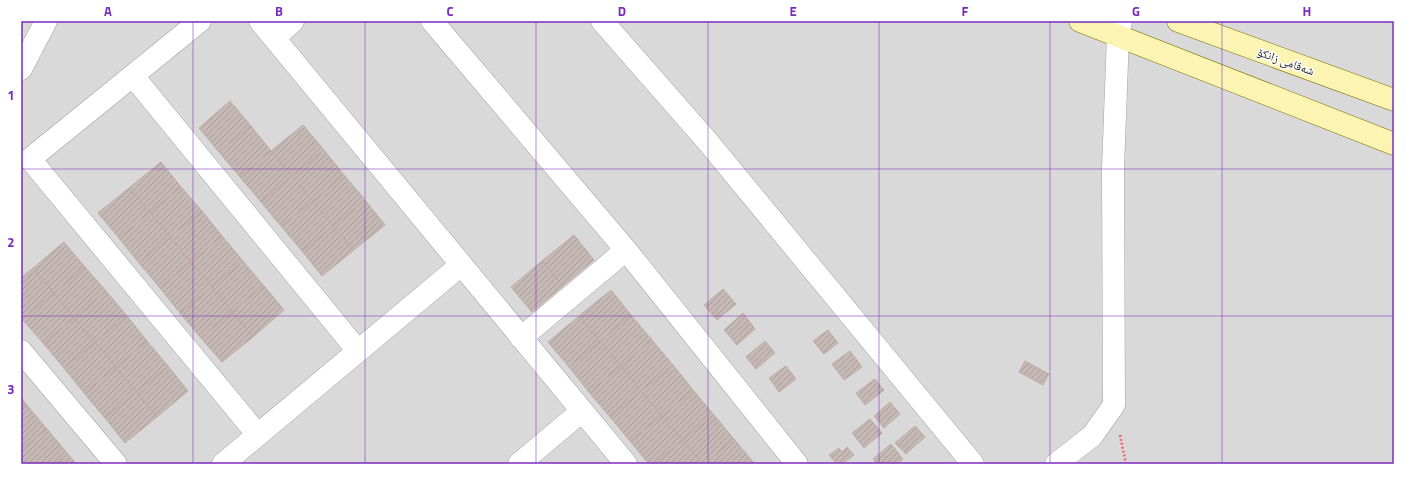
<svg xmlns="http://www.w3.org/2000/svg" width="1415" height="485" font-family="'Titillium Web','Noto Naskh Arabic',sans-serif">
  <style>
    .residential { fill: #dad9d9 }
    .building { fill: url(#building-hatch); stroke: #c0aba3 }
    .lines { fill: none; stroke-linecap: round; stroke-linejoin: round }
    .minor-casing { stroke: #a3a3a3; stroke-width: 23 }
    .secondary-casing { stroke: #757001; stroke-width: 23 }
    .path { stroke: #fe626a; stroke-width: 2.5; stroke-dasharray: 2 2; stroke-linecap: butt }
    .minor { stroke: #fff; stroke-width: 22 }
    .secondary { stroke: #fbf4b2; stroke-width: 22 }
    .grid { fill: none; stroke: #7b2cbf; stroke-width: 1; stroke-opacity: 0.55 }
    .labels { text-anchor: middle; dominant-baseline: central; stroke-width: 3; stroke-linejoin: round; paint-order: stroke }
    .street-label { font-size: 12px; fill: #1c1c1c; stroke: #fff }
    .neatline { fill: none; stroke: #7b2cbf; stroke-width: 1.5 }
    .grid-label { font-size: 13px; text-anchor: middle; font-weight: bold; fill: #7b2cbf }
  </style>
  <defs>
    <pattern id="building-hatch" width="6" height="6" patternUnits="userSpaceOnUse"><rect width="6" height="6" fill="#c6b9b5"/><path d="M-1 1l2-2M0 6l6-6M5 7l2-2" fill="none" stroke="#aa9e9b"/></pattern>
  </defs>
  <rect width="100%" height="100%" fill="#eee8e1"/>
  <path class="residential" d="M 21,21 L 1394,21 L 1394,464 L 21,464 Z"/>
  <path class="building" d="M 230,101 L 251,126 L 219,152 L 199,128 Z
    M 303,125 L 324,150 L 292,176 L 271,151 Z
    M 251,126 L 271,151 L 240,177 L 219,152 Z
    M 324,150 L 344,175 L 313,201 L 292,176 Z
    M 271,151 L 292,176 L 261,202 L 240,177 Z
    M 161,162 L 181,187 L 150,212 L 129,188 Z
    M 344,175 L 365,200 L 333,226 L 313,201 Z
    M 292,176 L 313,201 L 281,226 L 261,202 Z
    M 181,187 L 202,211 L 170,237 L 150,212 Z
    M 129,188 L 150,212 L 119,238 L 98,213 Z
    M 365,200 L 385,225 L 354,250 L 333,226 Z
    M 313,201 L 333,226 L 302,251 L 281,226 Z
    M 202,211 L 222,236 L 191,262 L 170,237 Z
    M 150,212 L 170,237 L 139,263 L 119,238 Z
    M 333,226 L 354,250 L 322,276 L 302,251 Z
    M 574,235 L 594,260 L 563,286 L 542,261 Z
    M 222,236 L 243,261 L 212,287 L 191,262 Z
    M 170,237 L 191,262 L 160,288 L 139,263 Z
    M 64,242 L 85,267 L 54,293 L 33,268 Z
    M 243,261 L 264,286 L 232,312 L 212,287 Z
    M 542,261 L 563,286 L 532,312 L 511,287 Z
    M 191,262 L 212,287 L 180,313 L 160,288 Z
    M 85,267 L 106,291 L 74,318 L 54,293 Z
    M 33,268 L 54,293 L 22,319 L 21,317 L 21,278 Z
    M 264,286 L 284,310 L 253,337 L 232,312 Z
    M 212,287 L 232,312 L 201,338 L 180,313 Z
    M 723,289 L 736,304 L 717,320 L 704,305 Z
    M 611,290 L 631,315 L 600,341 L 579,316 Z
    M 106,291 L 127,316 L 95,342 L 74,318 Z
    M 54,293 L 74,318 L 43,343 L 22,319 Z
    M 232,312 L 253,337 L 222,362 L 201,338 Z
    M 743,313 L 755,329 L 737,345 L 724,330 Z
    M 631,315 L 652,340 L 621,366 L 600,341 Z
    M 127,316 L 147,341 L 116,367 L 95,342 Z
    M 579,316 L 600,341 L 569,367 L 548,342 Z
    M 74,318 L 95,342 L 64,368 L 43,343 Z
    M 828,330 L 838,343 L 824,354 L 813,341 Z
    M 652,340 L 673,365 L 641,391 L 621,366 Z
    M 147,341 L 168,366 L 136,392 L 116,367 Z
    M 600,341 L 621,366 L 589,392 L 569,367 Z
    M 765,341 L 775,353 L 756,369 L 746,357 Z
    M 95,342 L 116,367 L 84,393 L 64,368 Z
    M 850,351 L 862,367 L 844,380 L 832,364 Z
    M 1025,361 L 1049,374 L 1043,385 L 1019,372 Z
    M 673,365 L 693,390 L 662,416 L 641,391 Z
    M 168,366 L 188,391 L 157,417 L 136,392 Z
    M 621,366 L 641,391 L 610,417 L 589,392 Z
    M 786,366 L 796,379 L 779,392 L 769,378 Z
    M 116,367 L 136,392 L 105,418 L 84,393 Z
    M 875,379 L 884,390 L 865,405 L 856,393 Z
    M 693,390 L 714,415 L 683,440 L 662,416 Z
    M 641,391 L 662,416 L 630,441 L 610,417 Z
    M 136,392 L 157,417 L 125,443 L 105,418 Z
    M 21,397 L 26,404 L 21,408 Z
    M 890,402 L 900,414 L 884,428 L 874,416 Z
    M 26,404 L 47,429 L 21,450 L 21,408 Z
    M 714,415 L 734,439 L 705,464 L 702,464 L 683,440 Z
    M 662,416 L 683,440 L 654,464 L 649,464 L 630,441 Z
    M 870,419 L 882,433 L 864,448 L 852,433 Z
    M 915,426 L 925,437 L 906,454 L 895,443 Z
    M 47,429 L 68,454 L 56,464 L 24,464 L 21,461 L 21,450 Z
    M 734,439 L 755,464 L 705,464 Z
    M 683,440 L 702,464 L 654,464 Z
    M 891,444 L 903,459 L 897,464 L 877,464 L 873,459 Z
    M 847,447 L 854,455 L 842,464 L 837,464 L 829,455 L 839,448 L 842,452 Z
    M 68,454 L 76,464 L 56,464 Z"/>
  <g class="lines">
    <defs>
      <path id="minor" d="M 200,21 L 30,159 L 258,435
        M 260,21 L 626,464
        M 432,21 L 626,250 L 797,464
        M 602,21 L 708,142 L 973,464
        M 274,38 L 293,21
        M 21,69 L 46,21
        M 133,76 L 358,351
        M 521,338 L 626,250
        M 21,351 L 116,464
        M 223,464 L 461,265
        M 519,464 L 582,411
        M 1056,464 L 1092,436 L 1114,405 L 1113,168 L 1118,36 L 1121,21"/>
      <path id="secondary" d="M 1080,21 L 1394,144
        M 1178,21 L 1394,100"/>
    </defs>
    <use href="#minor" class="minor-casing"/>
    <use href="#secondary" class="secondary-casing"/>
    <path class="path" d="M 1120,435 L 1126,464"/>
    <use href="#minor" class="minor"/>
    <use href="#secondary" class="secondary"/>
  </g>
  <path class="grid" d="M 193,21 L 193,464M 365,21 L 365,464M 536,21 L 536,464M 708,21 L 708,464M 879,21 L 879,464M 1050,21 L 1050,464M 1222,21 L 1222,464M 21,169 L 1394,169M 21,316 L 1394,316"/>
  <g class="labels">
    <g class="street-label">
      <text transform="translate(1286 61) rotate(20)">شەقامی زانکۆ</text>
    </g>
  </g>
  <rect width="1415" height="485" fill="none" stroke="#ffffff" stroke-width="44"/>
  <rect x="22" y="22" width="1371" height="441" class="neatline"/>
  <g class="grid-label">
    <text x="108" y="16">A</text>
    <text x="279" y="16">B</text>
    <text x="450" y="16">C</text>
    <text x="622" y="16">D</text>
    <text x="793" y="16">E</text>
    <text x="965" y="16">F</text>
    <text x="1136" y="16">G</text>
    <text x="1307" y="16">H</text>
    <text x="11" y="100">1</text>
    <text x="11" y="247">2</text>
    <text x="11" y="394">3</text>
  </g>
</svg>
